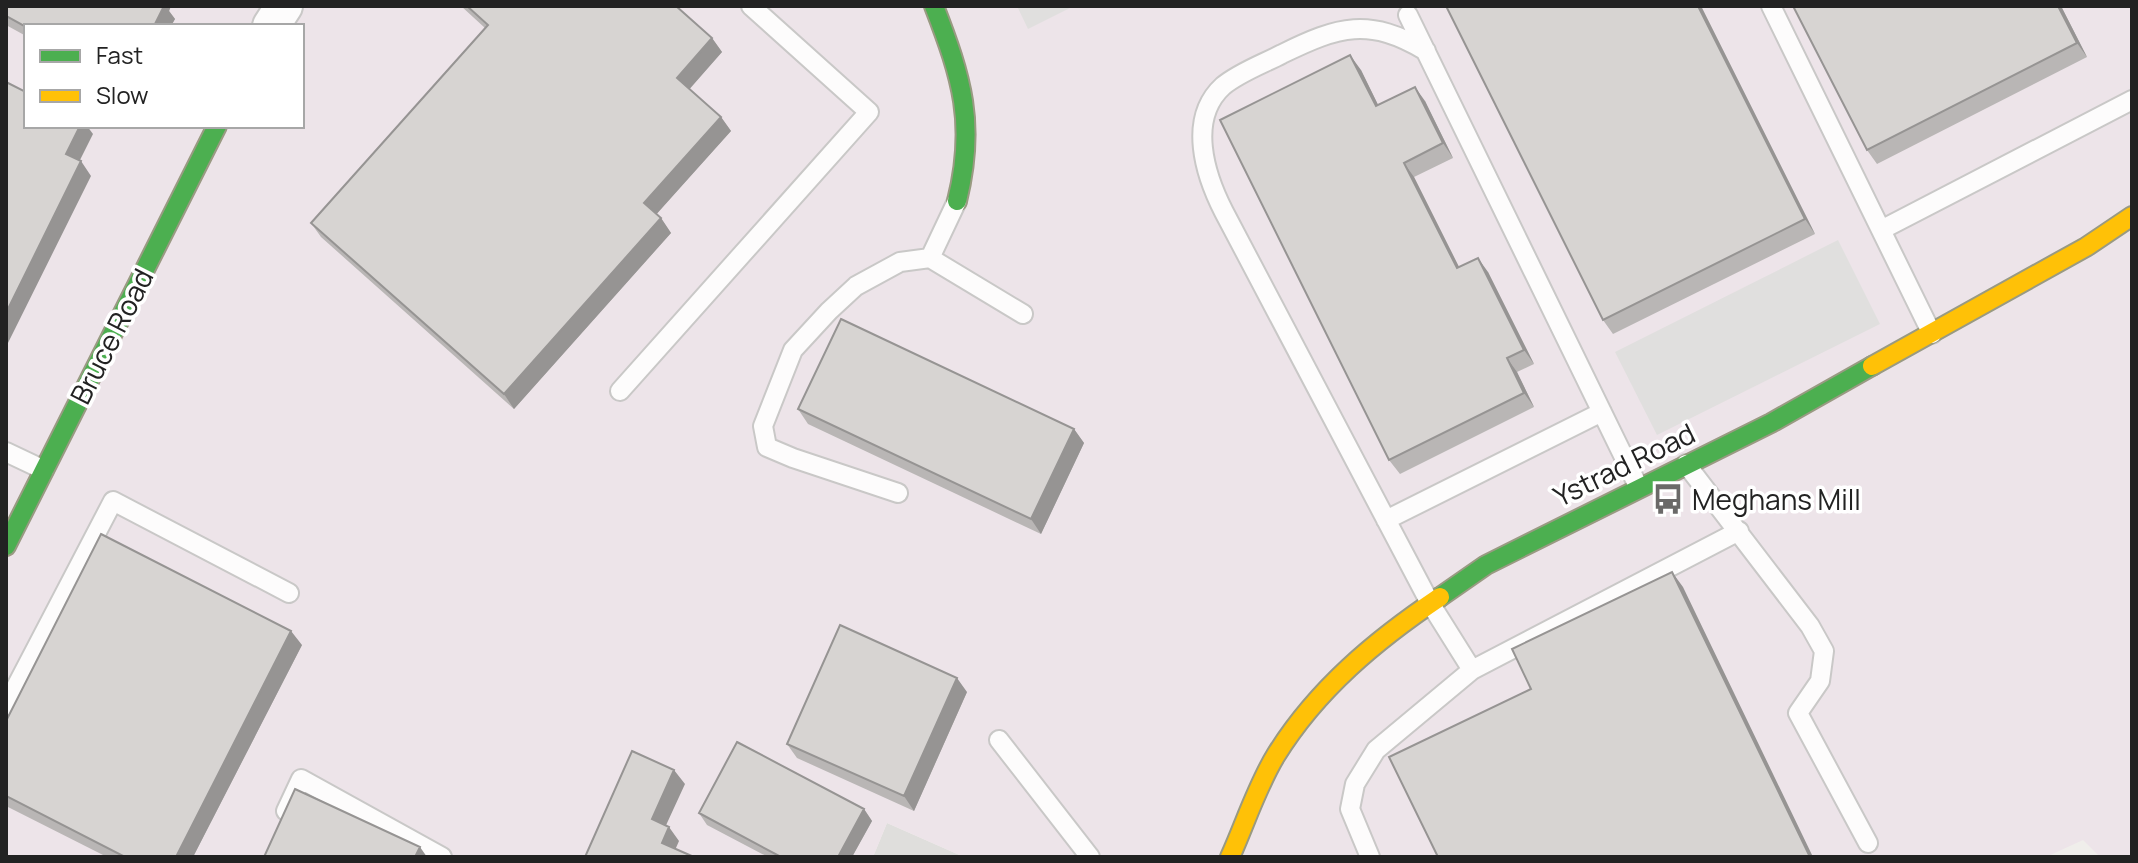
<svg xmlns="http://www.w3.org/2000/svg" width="2138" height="863" font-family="Manrope,sans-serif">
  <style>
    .residential { fill: #dfdedc }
    .industrial { fill: #ede4e9; fill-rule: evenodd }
    .parking { fill: #e0dfde }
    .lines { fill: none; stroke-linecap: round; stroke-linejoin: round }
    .lane-casing { stroke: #c9c8c7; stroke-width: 22 }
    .street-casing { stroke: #c9c8c7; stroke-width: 40 }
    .fast-casing { stroke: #999a82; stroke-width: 22 }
    .slow-casing { stroke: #999a82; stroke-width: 22 }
    .lane { stroke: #fdfcfc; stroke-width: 18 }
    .street { stroke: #fdfcfc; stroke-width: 36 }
    .fast { stroke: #4caf50; stroke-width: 18 }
    .slow { stroke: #ffc107; stroke-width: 18 }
    .wall { fill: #b9b6b5 }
    .shaded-wall { fill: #969493 }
    .building { fill: #d7d4d2; stroke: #969493; stroke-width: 2 }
    .labels { text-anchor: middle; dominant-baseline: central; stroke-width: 7; stroke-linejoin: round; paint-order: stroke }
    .street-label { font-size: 28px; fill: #222; stroke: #fff }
    .poi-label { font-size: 28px; fill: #222; stroke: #fff; text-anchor: start }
  </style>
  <rect width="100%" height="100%" fill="#f0eeeb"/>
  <path class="residential" d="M 887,823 L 964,857 L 873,857 Z"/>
  <path class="industrial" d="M 6,6 L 2132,6 L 2132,857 L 2100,857 L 2083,840 L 2046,857 L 964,857 L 887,823 L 873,857 L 6,857 ZM 26,26 L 302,26 L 302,126 L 26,126 Z"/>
  <path class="parking" d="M 1017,6 L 1074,6 L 1028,29 Z
    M 1838,240 L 1880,324 L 1657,435 L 1615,352 Z"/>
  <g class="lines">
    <defs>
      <path id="lane" d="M 1771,6 L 1932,334
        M 1408,15 L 1639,488
        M 1881,230 L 2132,100
        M 930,258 L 1023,314
        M 620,391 L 869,112 L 751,6
        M 6,452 L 44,470
        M 1686,464 L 1810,626 L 1824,651 L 1820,681 L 1798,713 L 1868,843
        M 898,493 L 793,458 L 767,447 L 763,426 L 793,350 L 829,311 L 856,286 L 900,262 L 930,258 L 957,201
        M 1386,520 L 1602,412
        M 1472,670 L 1739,531
        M 6,706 L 113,501 L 289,593
        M 999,740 L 1090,857
        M 286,811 L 301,779 L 442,857
        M 1370,857 L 1350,809 L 1355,784 L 1376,750 L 1472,670 L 1430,603 L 1224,212 C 1205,175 1187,119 1223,86 C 1240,72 1263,64 1282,54 C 1339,26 1369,17 1426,51"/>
      <path id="street" d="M 271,26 L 284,6"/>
      <path id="fast" d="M 934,6 C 962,78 976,124 957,201
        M 6,546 L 217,126
        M 1440,597 L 1486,565 L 1771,423 L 1872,366"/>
      <path id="slow" d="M 1872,366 L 2086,247 L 2132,216
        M 1230,857 C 1245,824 1257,786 1276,755 C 1317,689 1376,640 1440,597"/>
    </defs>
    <use href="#lane" class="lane-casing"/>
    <use href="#street" class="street-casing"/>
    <use href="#fast" class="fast-casing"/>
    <use href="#slow" class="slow-casing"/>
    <use href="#lane" class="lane"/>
    <use href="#street" class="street"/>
    <use href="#fast" class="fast"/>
    <use href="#slow" class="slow"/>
  </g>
  <path class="wall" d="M 6,6 L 171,6 L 169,11 L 175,19 L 171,26 L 26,26 L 26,36 L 6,25 Z
    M 461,6 L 676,6 L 712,38 L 722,52 L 689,89 L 721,117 L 731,131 L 656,214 L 661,218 L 671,233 L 514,409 L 321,237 L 311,223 L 485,28 Z
    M 1446,6 L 1701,6 L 1815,234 L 1613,334 L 1603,320 Z
    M 1793,6 L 2061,6 L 2087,57 L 1877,164 L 1867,150 Z
    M 1361,70 L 1378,105 L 1425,101 L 1453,158 L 1414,177 L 1459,267 L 1488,272 L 1534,364 L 1517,372 L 1534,407 L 1400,474 L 1389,460 Z
    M 798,409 L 1074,429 L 1084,443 L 1041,534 L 808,424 Z
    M 302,645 L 193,857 L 107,857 L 6,806 L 6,721 Z
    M 967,692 L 914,811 L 797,758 L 787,744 Z
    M 864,809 L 872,821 L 852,857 L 768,857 L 707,825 L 699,813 Z"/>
  <path class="shaded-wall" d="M 161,6 L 171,6 L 169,11 L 175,19 L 171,26 L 154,26 Z
    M 1698,6 L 1701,6 L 1815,234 L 1805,219 Z
    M 2058,6 L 2061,6 L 2087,57 L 2077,43 Z
    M 712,38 L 722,52 L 687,92 L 677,78 Z
    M 1350,55 L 1361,70 L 1386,121 L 1376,106 Z
    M 1415,87 L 1425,101 L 1453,158 L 1443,143 Z
    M 721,117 L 731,131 L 654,217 L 644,203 Z
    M 80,126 L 87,126 L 93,134 L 76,168 L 66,154 Z
    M 81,161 L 91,176 L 6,347 L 6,313 Z
    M 1404,163 L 1414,177 L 1467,283 L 1457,268 Z
    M 661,218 L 671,233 L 514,409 L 504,394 Z
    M 1478,258 L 1488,272 L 1534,364 L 1524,350 Z
    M 1507,358 L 1517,372 L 1534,407 L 1524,393 Z
    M 1074,429 L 1084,443 L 1041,534 L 1031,519 Z
    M 1672,572 L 1683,587 L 1813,857 L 1810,857 Z
    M 291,631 L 302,645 L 193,857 L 176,857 Z
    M 957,678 L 967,692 L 914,811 L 904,796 Z
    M 674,770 L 685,784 L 662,834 L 652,819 Z
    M 864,809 L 872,821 L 852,857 L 838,857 Z
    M 669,827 L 679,841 L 672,857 L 662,843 Z
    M 420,847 L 427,857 L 415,857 Z"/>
  <path class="building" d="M 6,6 L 164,6 L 154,26 L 26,27 L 6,16 Z
    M 467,6 L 676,6 L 712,38 L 677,78 L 721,117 L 644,203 L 661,218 L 504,394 L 311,223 L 488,25 Z
    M 1446,6 L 1698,6 L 1805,219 L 1603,320 Z
    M 1793,6 L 2058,6 L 2077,43 L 1867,150 Z
    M 1350,55 L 1376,106 L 1415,87 L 1443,143 L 1404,163 L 1457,268 L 1478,258 L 1524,350 L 1507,358 L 1524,393 L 1389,460 L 1220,120 Z
    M 6,82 L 26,92 L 26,126 L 80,126 L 66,154 L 81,161 L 6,313 Z
    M 841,319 L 1074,429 L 1031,519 L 798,409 Z
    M 101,534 L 291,631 L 176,857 L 125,857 L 6,796 L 6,721 Z
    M 1672,572 L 1810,857 L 1438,857 L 1389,757 L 1531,689 L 1512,649 Z
    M 840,625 L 957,678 L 904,796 L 787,744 Z
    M 737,742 L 864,809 L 838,857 L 781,857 L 699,813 Z
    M 632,751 L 674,770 L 652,819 L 669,827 L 662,843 L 694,857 L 585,857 Z
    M 295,789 L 420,847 L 415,857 L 264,857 Z"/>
  <defs>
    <symbol id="bus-bare" viewBox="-9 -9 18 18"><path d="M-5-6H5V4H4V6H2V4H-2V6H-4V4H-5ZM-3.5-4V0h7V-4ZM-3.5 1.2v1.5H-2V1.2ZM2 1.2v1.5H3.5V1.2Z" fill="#6a6968" stroke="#fff" stroke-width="2.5" paint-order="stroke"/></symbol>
  </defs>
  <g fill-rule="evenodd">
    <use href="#bus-bare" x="1646" y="477" width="44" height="44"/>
  </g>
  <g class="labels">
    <g class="street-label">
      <text transform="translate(111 336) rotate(-63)">Bruce Road</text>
      <text transform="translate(1624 464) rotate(-26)">Ystrad Road</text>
    </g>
    <g class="poi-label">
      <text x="1692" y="499">Meghans Mill</text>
    </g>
  </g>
  <rect width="2138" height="863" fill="none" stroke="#222222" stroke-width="16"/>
  <rect x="24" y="24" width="280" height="104" fill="#ffffff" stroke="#a7a7a7" stroke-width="2"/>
  <rect x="40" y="50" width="40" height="12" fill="#4caf50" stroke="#a7a7a7" stroke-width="2"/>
  <text x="96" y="64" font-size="24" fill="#222222">Fast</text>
  <rect x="40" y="90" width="40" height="12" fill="#ffc107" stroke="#a7a7a7" stroke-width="2"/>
  <text x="96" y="104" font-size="24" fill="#222222">Slow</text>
</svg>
